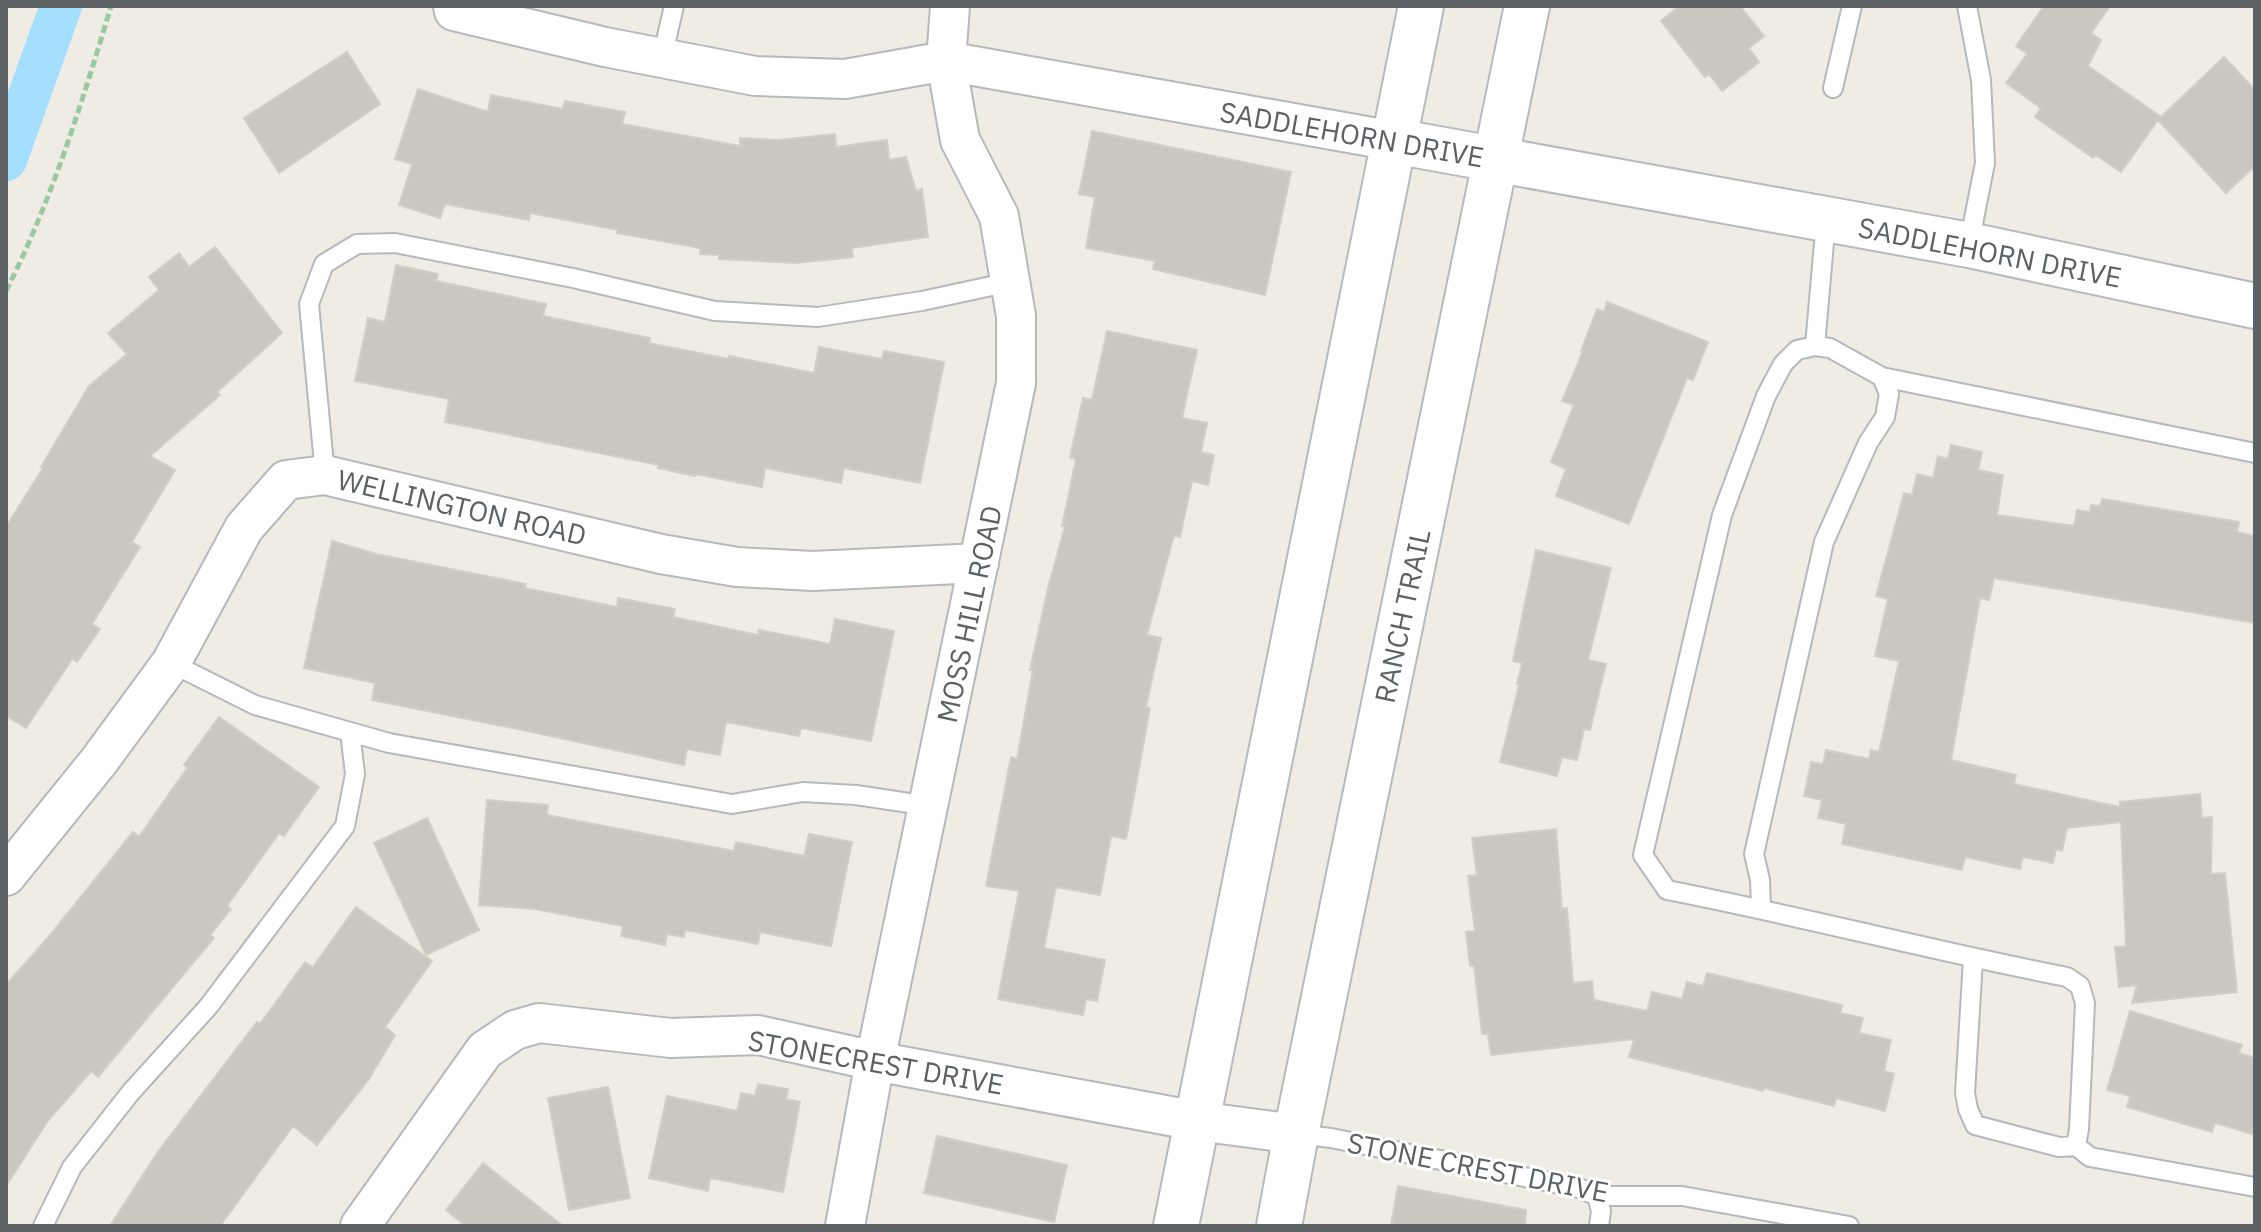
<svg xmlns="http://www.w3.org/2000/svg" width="2261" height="1232" font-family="'IBM Plex Sans',sans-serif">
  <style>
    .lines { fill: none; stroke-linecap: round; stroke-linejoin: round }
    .canal { stroke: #a4dfff; stroke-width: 42 }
    .building { fill: #cac7c1; stroke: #d4cdc2; stroke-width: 2 }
    .lane-casing { stroke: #b5b8bc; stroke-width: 22 }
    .street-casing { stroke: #b5b8bc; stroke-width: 42 }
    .secondary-casing { stroke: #b6babf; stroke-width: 48 }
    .path { stroke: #99c9a2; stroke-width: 5; stroke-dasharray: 8 4; stroke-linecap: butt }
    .lane { stroke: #fff; stroke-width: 18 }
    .street { stroke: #fff; stroke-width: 38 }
    .secondary { stroke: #fff; stroke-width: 44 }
    .labels { text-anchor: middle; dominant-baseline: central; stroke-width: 6; stroke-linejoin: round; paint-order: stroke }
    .street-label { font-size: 28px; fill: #5c6165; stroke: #fff }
  </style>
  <rect width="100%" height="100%" fill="#efece4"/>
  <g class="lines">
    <path class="canal" d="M 6,160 L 61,6"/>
  </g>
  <path class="building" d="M 1679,6 L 1740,6 L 1764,36 L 1749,48 L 1759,62 L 1722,91 L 1709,74 L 1705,77 L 1661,21 Z
    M 2044,6 L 2110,6 L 2091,33 L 2101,40 L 2088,66 L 2161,117 L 2160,118 L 2224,57 L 2255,90 L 2255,166 L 2226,193 L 2158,120 L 2121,172 L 2096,155 L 2093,158 L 2035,117 L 2041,108 L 2006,83 L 2027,54 L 2016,46 Z
    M 347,52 L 380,104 L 279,173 L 244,118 Z
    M 418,89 L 488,112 L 491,95 L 563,109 L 565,101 L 625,112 L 622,124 L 740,146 L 740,138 L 778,140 L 835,134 L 836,147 L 887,140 L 889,160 L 906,157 L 916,191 L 922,189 L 928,237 L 852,248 L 853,257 L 796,263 L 719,259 L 719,255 L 700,254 L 700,248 L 617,233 L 618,230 L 530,213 L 529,220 L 445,204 L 440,218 L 399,205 L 412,164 L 395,159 Z
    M 1092,131 L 1291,172 L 1265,295 L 1153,269 L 1155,261 L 1086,248 L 1095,197 L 1079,194 Z
    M 215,247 L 282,333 L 217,392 L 220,395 L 150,456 L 175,470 L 132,542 L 140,547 L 92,624 L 100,629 L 77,662 L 73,658 L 26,728 L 6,716 L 6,527 L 43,468 L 41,467 L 89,386 L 127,354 L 108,333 L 159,290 L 149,277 L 179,253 L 189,267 Z
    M 396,265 L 438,274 L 436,281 L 546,304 L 543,316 L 650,338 L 649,343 L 729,359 L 729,356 L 814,373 L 819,347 L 882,359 L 884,351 L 944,362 L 920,483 L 844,468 L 841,483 L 765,468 L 762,487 L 695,474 L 695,476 L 658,468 L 659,465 L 445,422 L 449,399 L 355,381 L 368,318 L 385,322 Z
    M 1607,302 L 1708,342 L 1693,380 L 1687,378 L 1629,524 L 1556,496 L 1566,469 L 1551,462 L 1574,405 L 1562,401 L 1583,351 L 1581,351 L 1597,309 L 1604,312 Z
    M 1107,331 L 1197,350 L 1182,418 L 1207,423 L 1201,452 L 1214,455 L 1208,485 L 1192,481 L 1180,537 L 1174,535 L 1147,635 L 1161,638 L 1146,707 L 1150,708 L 1126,839 L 1111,836 L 1100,895 L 1056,887 L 1044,948 L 1105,960 L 1097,1001 L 1086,999 L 1083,1015 L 998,999 L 1019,891 L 986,886 L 1011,757 L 1017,759 L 1033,670 L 1030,670 L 1048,588 L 1065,526 L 1062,526 L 1076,459 L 1070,457 L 1083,398 L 1092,400 Z
    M 1951,445 L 1982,452 L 1978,470 L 2003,475 L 1997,515 L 2074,526 L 2077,510 L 2090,512 L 2091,505 L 2100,506 L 2102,499 L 2239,522 L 2237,532 L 2255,536 L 2255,623 L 1994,578 L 1989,600 L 1980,598 L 1951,760 L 2016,775 L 2014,784 L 2120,807 L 2120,802 L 2200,794 L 2202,818 L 2212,817 L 2211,874 L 2225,873 L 2237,992 L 2132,1003 L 2137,985 L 2119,987 L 2115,947 L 2126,946 L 2121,822 L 2067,828 L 2062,851 L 2056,849 L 2053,863 L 2023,857 L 2020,869 L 1965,857 L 1962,870 L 1842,844 L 1846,824 L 1818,818 L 1822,800 L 1804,796 L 1811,762 L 1823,764 L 1826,750 L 1869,759 L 1871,750 L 1879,752 L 1899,661 L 1875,656 L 1888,599 L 1876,596 L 1904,493 L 1912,495 L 1917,474 L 1933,478 L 1938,456 L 1948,459 Z
    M 332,541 L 376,554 L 526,584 L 525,588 L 617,607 L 618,598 L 675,609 L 673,617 L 758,635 L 759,630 L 830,644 L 835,619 L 894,631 L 871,741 L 801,728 L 799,736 L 726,722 L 720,755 L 687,749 L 684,765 L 518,729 L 372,700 L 375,683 L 304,668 Z
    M 1536,550 L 1611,568 L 1588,660 L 1606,664 L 1590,730 L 1584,729 L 1577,760 L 1562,757 L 1557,776 L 1500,762 L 1519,685 L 1517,684 L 1522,663 L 1513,661 Z
    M 219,717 L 319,787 L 284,836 L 279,833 L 227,906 L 231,909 L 210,935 L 214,938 L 98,1077 L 91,1071 L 47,1122 L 6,1186 L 6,985 L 51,934 L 133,832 L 139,837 L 187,768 L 184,765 Z
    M 487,800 L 548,805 L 547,815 L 734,851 L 736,842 L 804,856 L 809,834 L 852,842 L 831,946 L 760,932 L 758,944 L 685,930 L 684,937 L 667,934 L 665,945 L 621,936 L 623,926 L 535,909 L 479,905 Z
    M 427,818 L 479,930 L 426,955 L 374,843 Z
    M 1556,829 L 1562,909 L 1567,908 L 1573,983 L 1592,981 L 1594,1000 L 1647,1011 L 1652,992 L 1682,999 L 1687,982 L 1703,986 L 1707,973 L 1842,1005 L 1840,1013 L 1863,1018 L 1859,1033 L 1891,1040 L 1884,1071 L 1894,1074 L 1885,1111 L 1836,1098 L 1834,1106 L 1764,1088 L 1763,1091 L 1629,1057 L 1634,1039 L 1491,1055 L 1488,1034 L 1482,1034 L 1474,966 L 1470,966 L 1466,932 L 1475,931 L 1468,876 L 1477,875 L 1472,838 Z
    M 356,907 L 432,961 L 385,1027 L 395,1035 L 369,1079 L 317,1145 L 293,1126 L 220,1226 L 110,1226 L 157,1153 L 237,1048 L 257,1022 L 260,1024 L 305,962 L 313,967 Z
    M 2130,1011 L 2242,1045 L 2239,1053 L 2255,1058 L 2255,1135 L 2215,1123 L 2212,1132 L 2127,1107 L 2130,1096 L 2107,1090 Z
    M 758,1084 L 788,1089 L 786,1099 L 800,1102 L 783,1192 L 710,1178 L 708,1191 L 649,1178 L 667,1096 L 737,1111 L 741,1093 L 755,1096 Z
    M 608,1087 L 630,1198 L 569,1210 L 548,1098 Z
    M 937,1136 L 1067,1165 L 1054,1222 L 924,1193 Z
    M 483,1163 L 563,1226 L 466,1226 L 446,1210 Z
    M 1398,1186 L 1526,1210 L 1525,1226 L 1391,1226 Z"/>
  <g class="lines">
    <defs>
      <path id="lane" d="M 1967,6 L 1981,80 L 1985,163 L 1969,244
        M 662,58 L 674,6
        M 1833,88 L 1852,6
        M 1815,346 L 1826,220
        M 1882,377 L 2255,453
        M 325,475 L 309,304 L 324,264 L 357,244 L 395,243 L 573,278 L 715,311 L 818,317 L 922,301 L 1010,282
        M 171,663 L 255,705 L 389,743 L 732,804 L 803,792 L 856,795 L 929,806
        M 1761,908 L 1760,880 L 1754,854 L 1824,542 L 1868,443 L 1885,417 L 1889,394 L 1882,377 L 1830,348 L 1815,346 L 1797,350 L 1783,364 L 1766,396 L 1722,515 L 1643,855 L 1667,890 C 1801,916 1933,951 2067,977 L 2080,986 L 2085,1003 L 2079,1129 L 2076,1146
        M 1973,959 L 1965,1093 L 1968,1109 L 1975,1125 L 2059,1147 L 2076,1146 L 2090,1157 L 2255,1187
        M 1296,1134 L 1331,1138 L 1579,1188 L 1597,1196 L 1682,1196 L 1849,1226
        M 1597,1196 L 1601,1211 L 1599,1226
        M 43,1226 L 72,1167 L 131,1092 L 208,1007 L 345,826 L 355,774 L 350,732"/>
      <path id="street" d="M 453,6 L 454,11 L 605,47 L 755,76 L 845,79 L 946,61 L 1394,141
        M 6,876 L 99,761 L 171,663 L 244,528 L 286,480 L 325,475 L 661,554 L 737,567 L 813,571 L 979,563
        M 360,1226 L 485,1050 L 515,1030 L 539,1023 L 671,1038 L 758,1035 L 875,1061 L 1197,1121 L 1296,1134
        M 845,1226 L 875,1061 L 1016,383 L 1016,316 L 999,216 L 960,140 L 946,61 L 950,6"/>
      <path id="secondary" d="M 1394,141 L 1969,245 L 2255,306
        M 1176,1226 L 1421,6
        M 1279,1226 L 1296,1134 L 1527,6"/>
    </defs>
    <use href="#lane" class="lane-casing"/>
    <use href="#street" class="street-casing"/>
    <use href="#secondary" class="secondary-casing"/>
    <path class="path" d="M 6,291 C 52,200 82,103 111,6"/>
    <use href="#lane" class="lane"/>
    <use href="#street" class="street"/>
    <use href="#secondary" class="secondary"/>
  </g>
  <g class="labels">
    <g class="street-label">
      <text transform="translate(1352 134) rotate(10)">SADDLEHORN DRIVE</text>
      <text transform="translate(1990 252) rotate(11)">SADDLEHORN DRIVE</text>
      <text transform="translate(462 507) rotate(13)">WELLINGTON ROAD</text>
      <text transform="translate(969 614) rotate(-78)">MOSS HILL ROAD</text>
      <text transform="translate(1402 616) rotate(-78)">RANCH TRAIL</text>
      <text transform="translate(876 1062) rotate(10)">STONECREST DRIVE</text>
      <text transform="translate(1478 1167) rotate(11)">STONE CREST DRIVE</text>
    </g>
  </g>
  <rect width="2261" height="1232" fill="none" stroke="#5c6165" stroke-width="16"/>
</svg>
